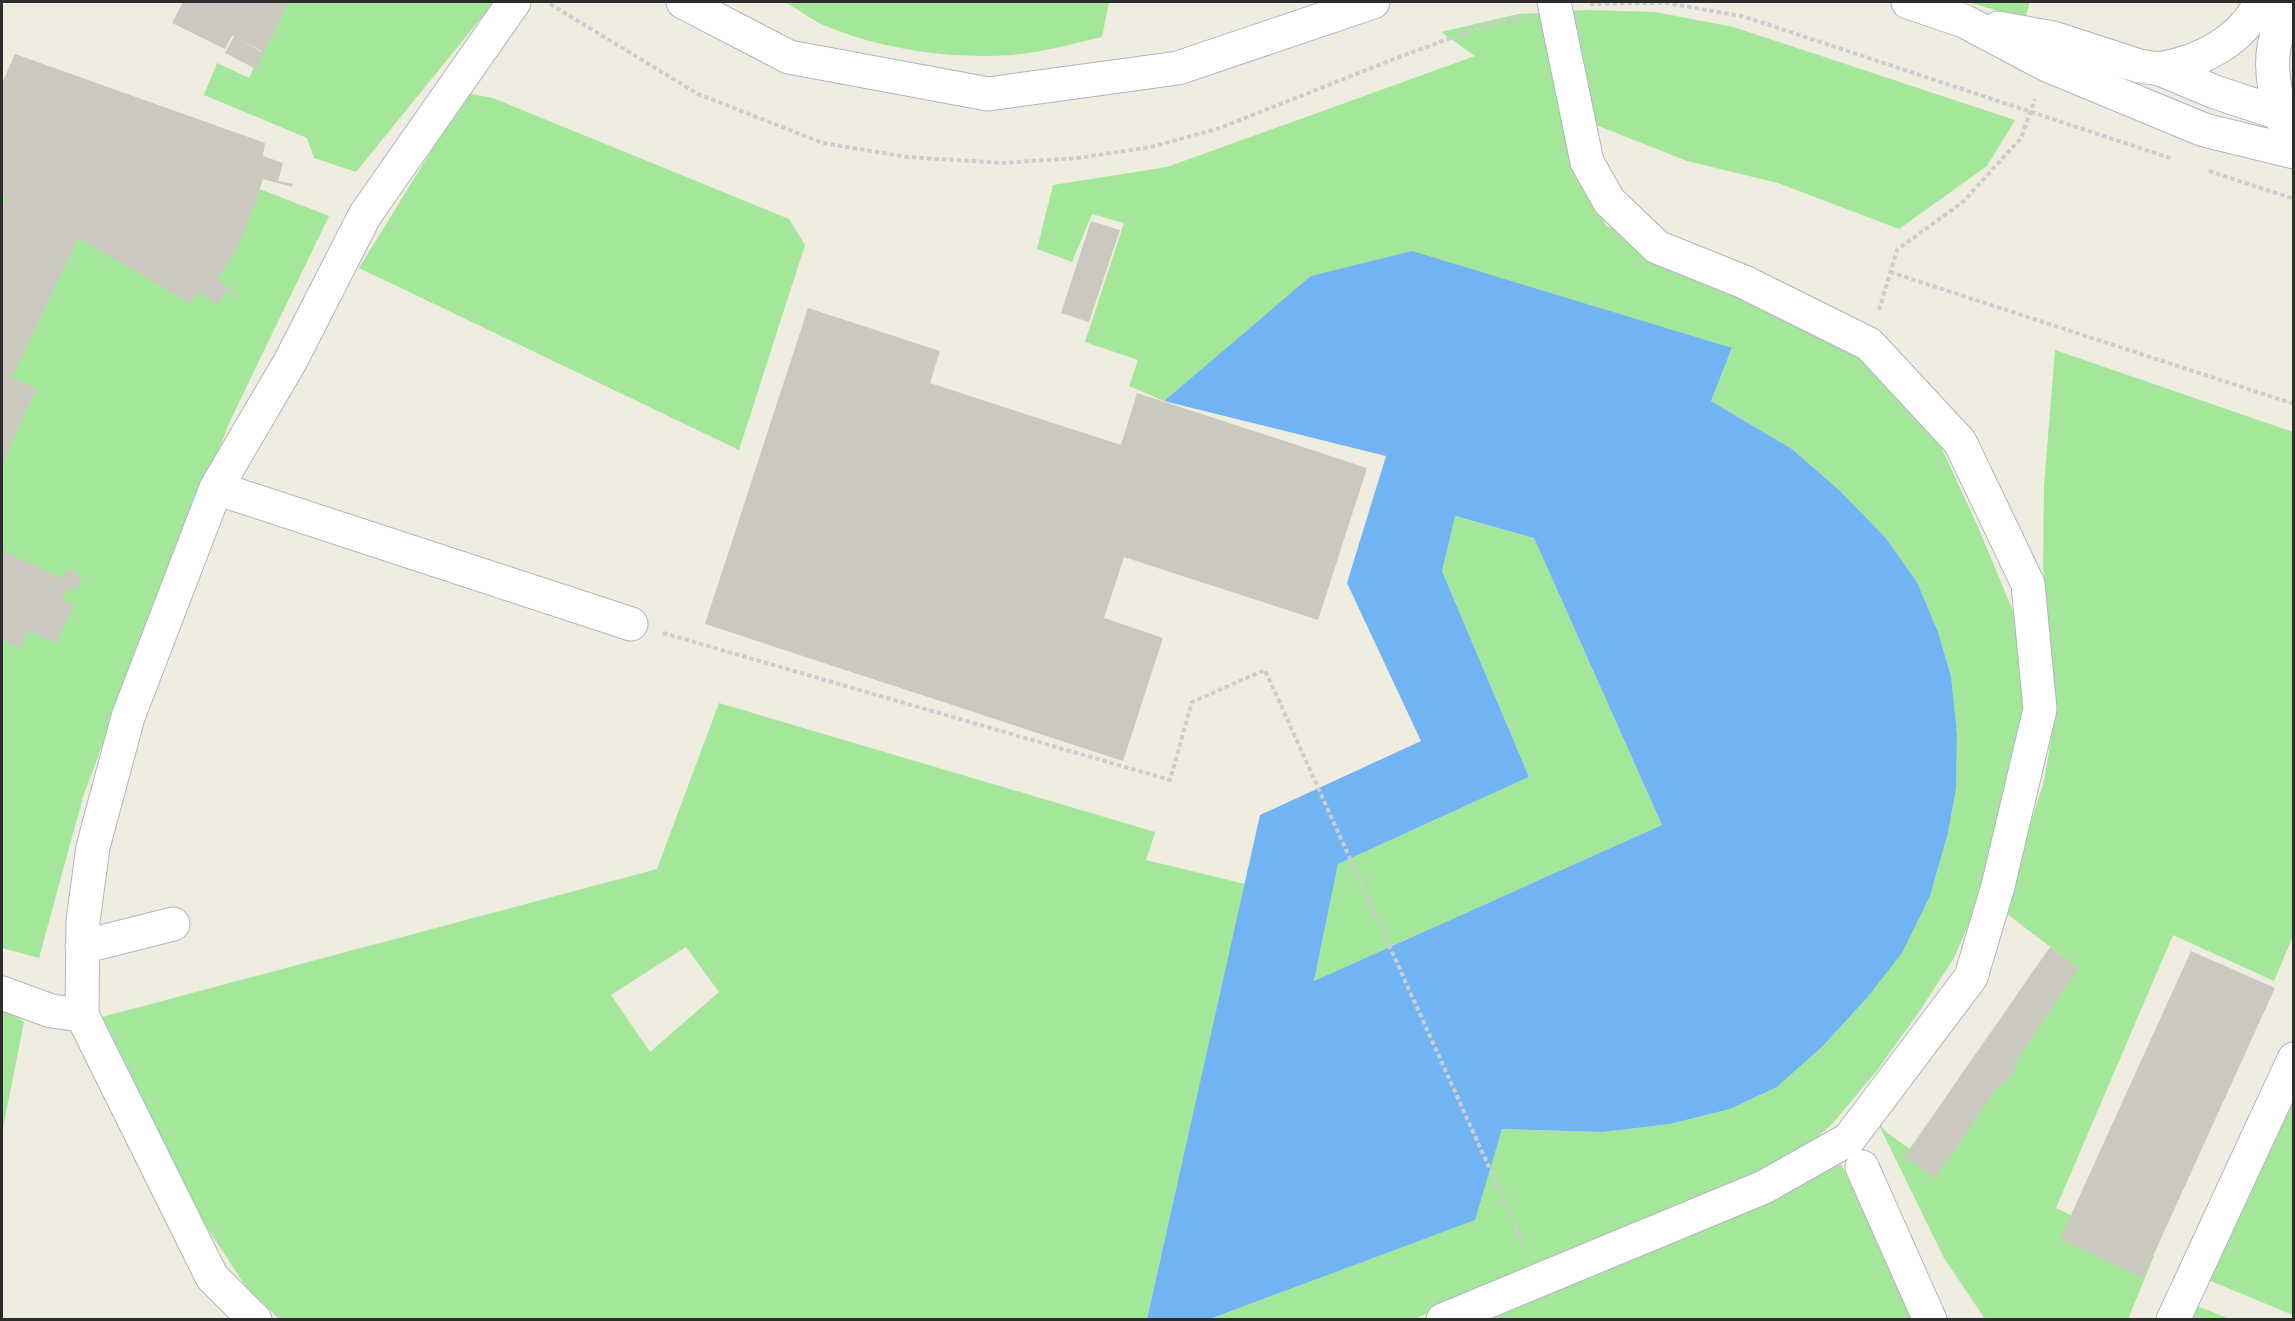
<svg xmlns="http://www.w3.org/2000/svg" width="2295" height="1321" font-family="Cabin,sans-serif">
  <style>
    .green { fill: #a4e79b; fill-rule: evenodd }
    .water { fill: #70b4f3; fill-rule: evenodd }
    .building { fill: #cbc8bf }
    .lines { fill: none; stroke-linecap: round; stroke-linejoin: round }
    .minor-casing { stroke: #b3b3c1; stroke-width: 35 }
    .path { stroke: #cdcdcd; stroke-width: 4; stroke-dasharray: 4.5 3; stroke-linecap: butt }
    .minor { stroke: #fff; stroke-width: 33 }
  </style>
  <rect width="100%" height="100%" fill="#efece0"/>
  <path class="green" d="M 285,2 L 494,2 L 356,172 L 314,158 L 307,138 L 204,95 L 217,63 L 249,78 Z
    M 785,2 L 1109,2 L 1102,37 C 1073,44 1043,52 1012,55 C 952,59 885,50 828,27 C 813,21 799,10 785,2 Z
    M 1968,2 L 2030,2 L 2025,19 Z
    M 1587,10 L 1655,12 L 1733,27 L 2015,120 L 1987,166 L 1899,229 L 1778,183 L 1687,161 L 1586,121 L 1574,154 L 1606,226 L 1685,259 L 1830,326 L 1925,412 L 1978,527 L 2016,618 L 2026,672 L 2024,722 L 1976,907 L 1954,958 L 1919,1012 L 1875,1073 L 1833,1123 L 1800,1153 L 1592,1246 L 1414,1319 L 1210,1319 L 1474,1220 L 1502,1129 L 1603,1132 L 1670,1124 L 1730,1109 L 1777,1087 L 1822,1047 L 1866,999 L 1930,896 L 1948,833 L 1956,789 L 1957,733 L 1951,676 L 1938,632 L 1917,582 L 1885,537 L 1839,490 L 1792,449 L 1711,401 L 1732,349 L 1311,277 L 1164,401 L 1129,386 L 1138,360 L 1085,342 L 1124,223 L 1092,214 L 1072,262 L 1037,249 L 1053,185 L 1167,167 L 1475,56 L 1441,32 L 1518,14 Z
    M 2,88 L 329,216 L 231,419 L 121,695 L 83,797 L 39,958 L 2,948 Z
    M 471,94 L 493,98 L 789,219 L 805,245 L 739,450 L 359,268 L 462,101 Z
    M 2055,350 L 2293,432 L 2293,936 L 2274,981 L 2173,935 L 2056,1208 L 2154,1256 L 2128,1319 L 1985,1319 L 1944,1258 L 1877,1121 L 1886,1132 L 1930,1164 L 2073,964 L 2003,911 L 2044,781 L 2054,721 L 2043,565 L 2044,486 Z
    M 1454,516 L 1534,538 L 1662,825 L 1314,981 L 1338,864 L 1529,777 L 1442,571 Z
    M 719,703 L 1155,832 L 1146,860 L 1245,884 L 1147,1319 L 279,1319 L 246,1287 L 200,1217 L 128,1086 L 102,1017 L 657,869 ZM 686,947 L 719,992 L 650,1052 L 611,995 Z
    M 2,1010 L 12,1013 L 24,1022 L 2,1133 Z
    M 2293,1055 L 2293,1315 L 2199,1276 Z
    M 1841,1164 L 1918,1319 L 1488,1320 L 1755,1206 Z
    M 2187,1302 L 2230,1319 L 2180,1320 Z"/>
  <path class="water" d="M 1412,251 L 1732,348 L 1711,401 L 1792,449 L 1839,490 L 1885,537 L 1917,582 L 1938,632 L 1951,676 L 1957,733 L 1956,789 L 1948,833 L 1930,896 L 1902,953 L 1866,999 L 1822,1047 L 1777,1087 L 1730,1109 L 1670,1124 L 1603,1132 L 1502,1129 L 1475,1220 L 1210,1319 L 1147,1319 L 1260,815 L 1421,741 L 1347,583 L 1386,456 L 1164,401 L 1311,276 ZM 1455,516 L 1534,538 L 1662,825 L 1314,981 L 1338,864 L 1529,777 L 1442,571 Z"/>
  <path class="building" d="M 183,2 L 289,2 L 264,52 L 238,39 L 264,53 L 256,69 L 225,53 L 234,36 L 232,36 L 225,49 L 172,23 Z
    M 15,54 L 265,143 L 263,156 L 283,163 L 278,181 L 293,184 L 292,187 L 263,179 L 245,231 L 238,247 L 217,279 L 241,296 L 239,298 L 228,289 L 217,305 L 199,291 L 190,303 L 78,238 L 12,378 L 36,389 L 2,464 L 2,209 L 7,197 L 2,194 L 2,83 Z
    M 1091,221 L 1120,230 L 1089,322 L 1061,313 Z
    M 808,308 L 940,351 L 930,383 L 1121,445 L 1137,393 L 1367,468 L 1318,620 L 1124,557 L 1104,618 L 1163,638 L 1123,761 L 705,624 Z
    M 2,550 L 61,578 L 66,571 L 70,570 L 74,570 L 80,577 L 81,580 L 78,588 L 75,590 L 66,589 L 61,600 L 74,605 L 56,644 L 29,631 L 20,648 L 2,640 Z
    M 2050,947 L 2079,968 L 2013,1065 L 2017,1067 L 2005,1084 L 2001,1082 L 1935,1178 L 1904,1157 Z
    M 2191,951 L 2275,988 L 2143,1278 L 2060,1239 Z"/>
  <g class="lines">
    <defs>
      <path id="minor" d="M 683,2 L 789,57 L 988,94 L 1178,68 L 1373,2
        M 1908,2 L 1964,21 L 2047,65 L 2204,130 L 2294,152
        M 1998,28 L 2053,38 L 2139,66 L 2160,69 L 2215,92 L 2294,118
        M 2160,69 C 2202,61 2241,41 2261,2
        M 2286,131 C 2278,105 2269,75 2274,47 C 2277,32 2283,16 2287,2
        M 216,488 L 631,624
        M 82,947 L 173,924
        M 2,993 L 51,1011 L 82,1015
        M 1862,1167 L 1930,1320
        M 255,1320 L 212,1277 L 82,1015 L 83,921 L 93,847 L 128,717 L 216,488 L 290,362 L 365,215 L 514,2
        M 1443,1320 L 1764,1187 L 1849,1139 L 1971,977 L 1998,886 L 2040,709 L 2028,584 L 1960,442 L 1869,344 L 1744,282 L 1657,247 L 1609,201 L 1587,162 L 1554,2
        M 2173,1320 L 2294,1059"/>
    </defs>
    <use href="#minor" class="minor-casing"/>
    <path class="path" d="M 550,4 L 698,94 L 823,143 L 908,157 L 1003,163 L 1078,158 L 1151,147 L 1220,128 L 1394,59 L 1486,25 L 1521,17
      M 1590,4 L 1666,3 L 1742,16 L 2173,159
      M 2209,171 L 2294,199
      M 1890,272 L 2294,404
      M 1879,310 L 1897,250 L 1964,201 L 2021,138 L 2035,99
      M 663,633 L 1170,780 L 1192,702 L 1265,670 L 1525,1247"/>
    <use href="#minor" class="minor"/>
  </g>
  <rect width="2295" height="1321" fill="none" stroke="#2d2d2d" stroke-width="6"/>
</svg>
